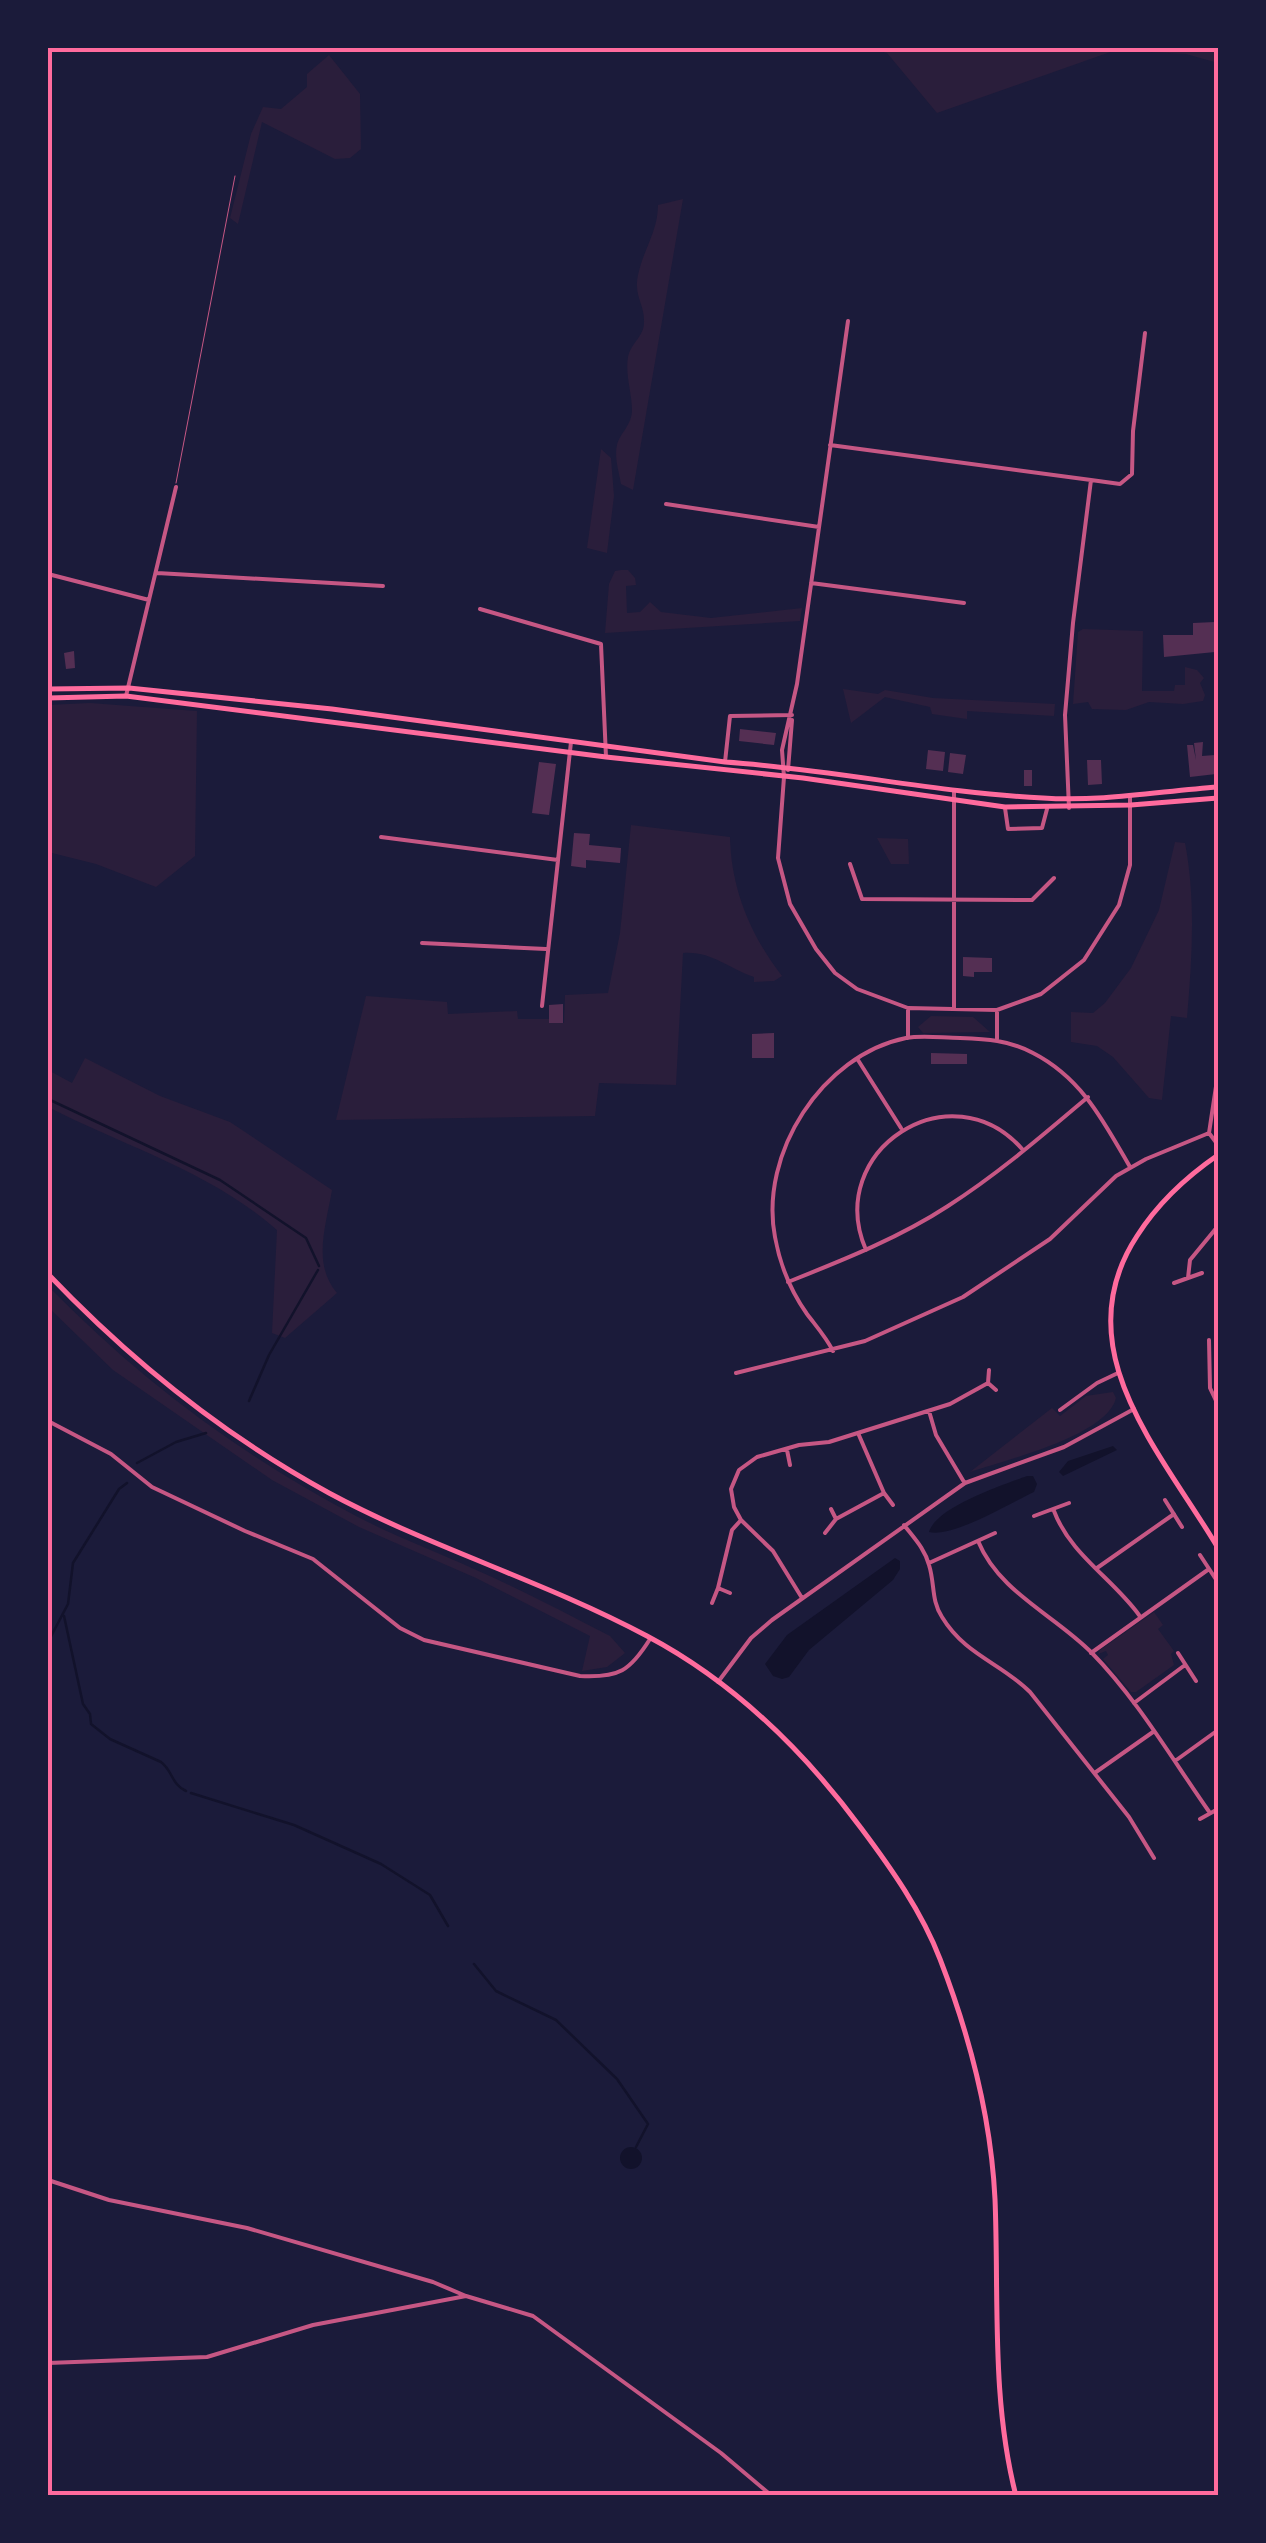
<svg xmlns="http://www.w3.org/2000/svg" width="1266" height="2543" font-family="Barlow,sans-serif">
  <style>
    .green { fill: #2a1e3b }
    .water { fill: #12122b }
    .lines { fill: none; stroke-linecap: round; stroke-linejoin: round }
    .stream { stroke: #12122b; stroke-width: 2.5 }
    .building { fill: #542f53 }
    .service { stroke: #c65784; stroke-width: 1 }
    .minor { stroke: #c65784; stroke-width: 4 }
    .primary { stroke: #ff6b9d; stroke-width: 5 }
    .trunk { stroke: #ff6b9d; stroke-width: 5 }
    .neatline { fill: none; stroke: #ff6b9d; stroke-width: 4 }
  </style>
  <rect width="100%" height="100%" fill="#1b1b3a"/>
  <path class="green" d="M 869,48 L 1218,48 L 1218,63 L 1186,54 L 1116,50 L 937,113 L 887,53 Z
    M 329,55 L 360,94 L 361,149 L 350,158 L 335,159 L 262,122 L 238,224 L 230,218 L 251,134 L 263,107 L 281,109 L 307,87 L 307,74 Z
    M 683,199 L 633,490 L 621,484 C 619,472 614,457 617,445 C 620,433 632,425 632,410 C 632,393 625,375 628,357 C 631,343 644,336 644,323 C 645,303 632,296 639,271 C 645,247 658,230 658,205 Z
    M 601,449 L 611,458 L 614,496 L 607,553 L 587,548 Z
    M 621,570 L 628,570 L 635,578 L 636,585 L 626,586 L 627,613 L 640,612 L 650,602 L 661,612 L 711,618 L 802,608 L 800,621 L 605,633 L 609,584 L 615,571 Z
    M 1083,629 L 1143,631 L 1142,691 L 1174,691 L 1175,685 L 1185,685 L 1185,667 L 1197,670 L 1204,678 L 1200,683 L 1205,695 L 1203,701 L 1183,704 L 1149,702 L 1126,710 L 1092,709 L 1088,702 L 1073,704 L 1078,632 Z
    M 843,689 L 878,694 L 885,690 L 933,698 L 1055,704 L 1054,716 L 967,711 L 967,719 L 932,714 L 930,707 L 885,697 L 851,723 Z
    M 90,703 L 197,711 L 195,856 L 156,887 L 96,864 L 48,852 L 48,705 Z
    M 631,825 L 730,837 C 731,889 751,936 782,976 L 774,981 L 754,982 L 754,977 C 727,968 712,951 683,953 L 676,1085 L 599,1083 L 595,1116 L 336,1120 L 366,996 L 447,1002 L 448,1014 L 517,1011 L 518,1019 L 549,1019 L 550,1023 L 564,1023 L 565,995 L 608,993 L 620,933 Z
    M 877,838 L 908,839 L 909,864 L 891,864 Z
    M 1175,842 L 1185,843 C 1196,900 1192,959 1187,1018 L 1171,1016 L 1162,1100 L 1149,1098 L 1113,1057 L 1097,1046 L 1071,1042 L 1071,1012 L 1093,1013 L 1105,1003 L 1131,968 L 1159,910 Z
    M 931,1016 L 973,1017 L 990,1032 L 923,1033 L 918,1027 Z
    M 85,1058 L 160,1096 L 230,1122 L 332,1190 C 326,1226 312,1264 337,1293 L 285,1338 L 272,1333 L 277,1230 C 210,1171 126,1147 48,1107 L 48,1070 L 72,1083 Z
    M 48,1286 C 139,1379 240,1455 356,1516 C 394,1536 435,1551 474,1569 C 520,1589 565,1613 610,1636 L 625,1653 L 607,1667 L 582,1671 L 590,1636 L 476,1578 L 359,1527 L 272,1480 L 113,1370 L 48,1307 Z
    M 1113,1392 L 1116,1398 C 1107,1436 1005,1460 970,1472 L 1052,1408 L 1060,1416 L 1086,1396 Z
    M 1154,1612 L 1163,1625 L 1158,1629 L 1174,1651 L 1171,1654 L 1174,1665 L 1136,1692 L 1131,1692 L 1103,1659 L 1108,1655 L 1106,1651 L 1098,1654 L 1100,1650 Z"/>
  <path class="water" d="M 1113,1446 L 1117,1450 L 1063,1476 L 1059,1472 L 1068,1461 Z
    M 1027,1476 L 1033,1476 L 1037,1484 L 1034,1492 C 1010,1503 953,1538 929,1532 C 936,1507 1003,1485 1027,1476 Z
    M 895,1558 L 900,1561 L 900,1569 L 893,1580 L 809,1650 L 789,1677 L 782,1679 L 773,1676 L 765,1664 L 787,1635 Z
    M620 2158a11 11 0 1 1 22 0a11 11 0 1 1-22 0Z"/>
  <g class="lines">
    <path class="stream" d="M 48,1099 L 220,1180 L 306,1238 L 319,1266
      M 249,1401 L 269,1355 L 318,1270
      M 137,1463 L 176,1442 L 206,1433
      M 64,1616 L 83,1704 L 90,1714 L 91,1724 L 110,1739 L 161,1762 C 173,1771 171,1784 186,1791
      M 48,1642 L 68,1604 L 73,1563 L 119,1489 L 127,1483
      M 191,1793 L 294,1825 L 381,1864 L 430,1895 L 448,1926
      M 474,1964 L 496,1991 L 556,2020 L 617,2079 L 648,2124 L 636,2147"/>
  </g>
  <path class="building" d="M 1215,622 L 1215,652 L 1164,657 L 1163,635 L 1193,635 L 1193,623 Z
    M 74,651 L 75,668 L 66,669 L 64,653 Z
    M 740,729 L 776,733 L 774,745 L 739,741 Z
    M 1203,742 L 1202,756 L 1215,755 L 1216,774 L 1190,777 L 1187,745 L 1193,745 L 1196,760 L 1194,743 Z
    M 928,750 L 945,752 L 943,771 L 926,769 Z
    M 950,753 L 966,755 L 963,774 L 948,772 Z
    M 1087,760 L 1101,760 L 1102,784 L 1088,785 Z
    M 539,762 L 556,764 L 549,815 L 532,813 Z
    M 1024,770 L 1032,770 L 1032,786 L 1024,786 Z
    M 574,833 L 590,834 L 589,845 L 621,848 L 620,863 L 586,860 L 586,868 L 571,866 Z
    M 963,957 L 992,958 L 992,972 L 974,972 L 974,977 L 963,976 Z
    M 563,1004 L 563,1023 L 549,1023 L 549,1005 Z
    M 774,1033 L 774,1058 L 752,1058 L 752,1034 Z
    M 931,1053 L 967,1054 L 967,1064 L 931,1064 Z"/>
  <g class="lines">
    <path class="service" d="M 176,483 L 235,176"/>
    <path class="minor" d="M 848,321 L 797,684 L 782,750 L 784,777 L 778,858 L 790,904 L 816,949 L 835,973 L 857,989 L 908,1008 L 997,1010 L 1041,994 L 1084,960 L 1119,905 L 1130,865 L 1130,795
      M 830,445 L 1091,480 L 1073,623 L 1065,715 L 1069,808
      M 1091,480 L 1120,484 L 1132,474 L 1133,431 L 1145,333
      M 666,504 L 819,527
      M 157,573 L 383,586
      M 48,574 L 149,600
      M 811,583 L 964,603
      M 480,609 L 601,644 L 606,757
      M 126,696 L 176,487
      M 725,762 L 730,716 L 792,715
      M 788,770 L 792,720
      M 954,790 L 954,1009
      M 1005,808 L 1008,829 L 1042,828 L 1047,809
      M 381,837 L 558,860
      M 850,864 L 862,899 L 1032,900 L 1054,878
      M 422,943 L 546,949
      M 542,1006 L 571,742
      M 908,1038 L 908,1008
      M 997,1039 L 997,1010
      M 858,1060 L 901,1128
      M 1209,1133 L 1218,1073
      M 866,1250 C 823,1151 951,1067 1023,1150
      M 1188,1278 L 1190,1260 L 1218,1226
      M 788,1282 C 843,1260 899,1238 948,1206 C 998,1174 1043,1135 1088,1097
      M 1174,1283 L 1202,1273
      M 1209,1340 L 1210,1388 L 1218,1405
      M 833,1351 C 826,1337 816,1326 807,1314 C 790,1290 780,1265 775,1237 C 759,1154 822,1055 906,1038 C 923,1035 943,1038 960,1038 C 986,1039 1009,1040 1033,1053 C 1082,1078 1104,1122 1130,1167
      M 736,1373 L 865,1341 L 963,1297 L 1050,1239 L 1116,1176 L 1146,1159 L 1209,1133 L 1218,1145
      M 988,1383 L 989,1370
      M 1060,1410 L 1097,1383 L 1118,1373
      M 929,1411 L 936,1435 L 964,1482
      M 48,1421 L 111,1454 L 152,1487 L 245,1531 L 313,1559 L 400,1628 L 424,1640 L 580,1676 C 619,1678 630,1671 650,1639
      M 787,1450 L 790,1465
      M 884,1493 L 893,1505
      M 1165,1500 L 1182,1527
      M 831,1509 L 836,1519 L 884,1493 L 858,1433
      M 1054,1511 C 1070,1554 1113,1579 1139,1615
      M 1034,1516 L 1069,1503
      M 904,1525 C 914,1538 925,1549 929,1565 C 935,1584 931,1600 942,1617 C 965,1655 1001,1663 1030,1692 L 1129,1817 L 1154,1858
      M 825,1533 L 836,1519
      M 978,1541 C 999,1592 1053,1614 1091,1652 C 1138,1700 1172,1759 1210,1813
      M 1200,1555 L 1217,1581
      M 929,1563 L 995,1533
      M 1097,1568 L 1174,1514
      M 730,1593 L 718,1588 L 732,1530 L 741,1520
      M 802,1598 L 773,1551 L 741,1520 L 734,1507 L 731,1489 L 739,1470 L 757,1457 L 799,1445 L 829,1442 L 950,1404 L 988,1383 L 996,1390
      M 712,1603 L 718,1588
      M 1091,1653 L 1209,1569
      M 1178,1653 L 1196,1681
      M 718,1682 L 751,1638 L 772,1620 L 965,1483 L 1064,1447 L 1134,1409
      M 1134,1703 L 1185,1665
      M 1175,1761 L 1218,1730
      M 1096,1772 L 1153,1732
      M 1200,1819 L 1218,1809
      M 48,2180 L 109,2200 L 247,2228 L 433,2282 L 466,2296 L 533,2316 L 721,2453 L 772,2496
      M 48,2363 L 207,2357 L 313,2325 L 466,2296"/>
    <path class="primary" d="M 48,689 L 129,688 L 332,709 L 725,762 C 832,769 937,793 1043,798 C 1102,802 1161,791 1218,787
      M 48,698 L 126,696 L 606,757 L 803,778 L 1005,807 L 1131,805 L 1218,798
      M 1218,1155 C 1186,1177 1158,1203 1137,1236 C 1063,1349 1162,1453 1218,1548"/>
    <path class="trunk" d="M 48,1274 C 130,1360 223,1435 329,1493 C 431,1548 544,1581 647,1636 C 732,1681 804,1751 861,1828 C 891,1868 922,1912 940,1959 C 969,2034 991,2118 995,2199 C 999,2297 991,2399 1016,2496"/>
  </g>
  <rect width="1266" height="2543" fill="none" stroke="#1b1b3a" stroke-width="100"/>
  <rect x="50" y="50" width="1166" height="2443" class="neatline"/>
</svg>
